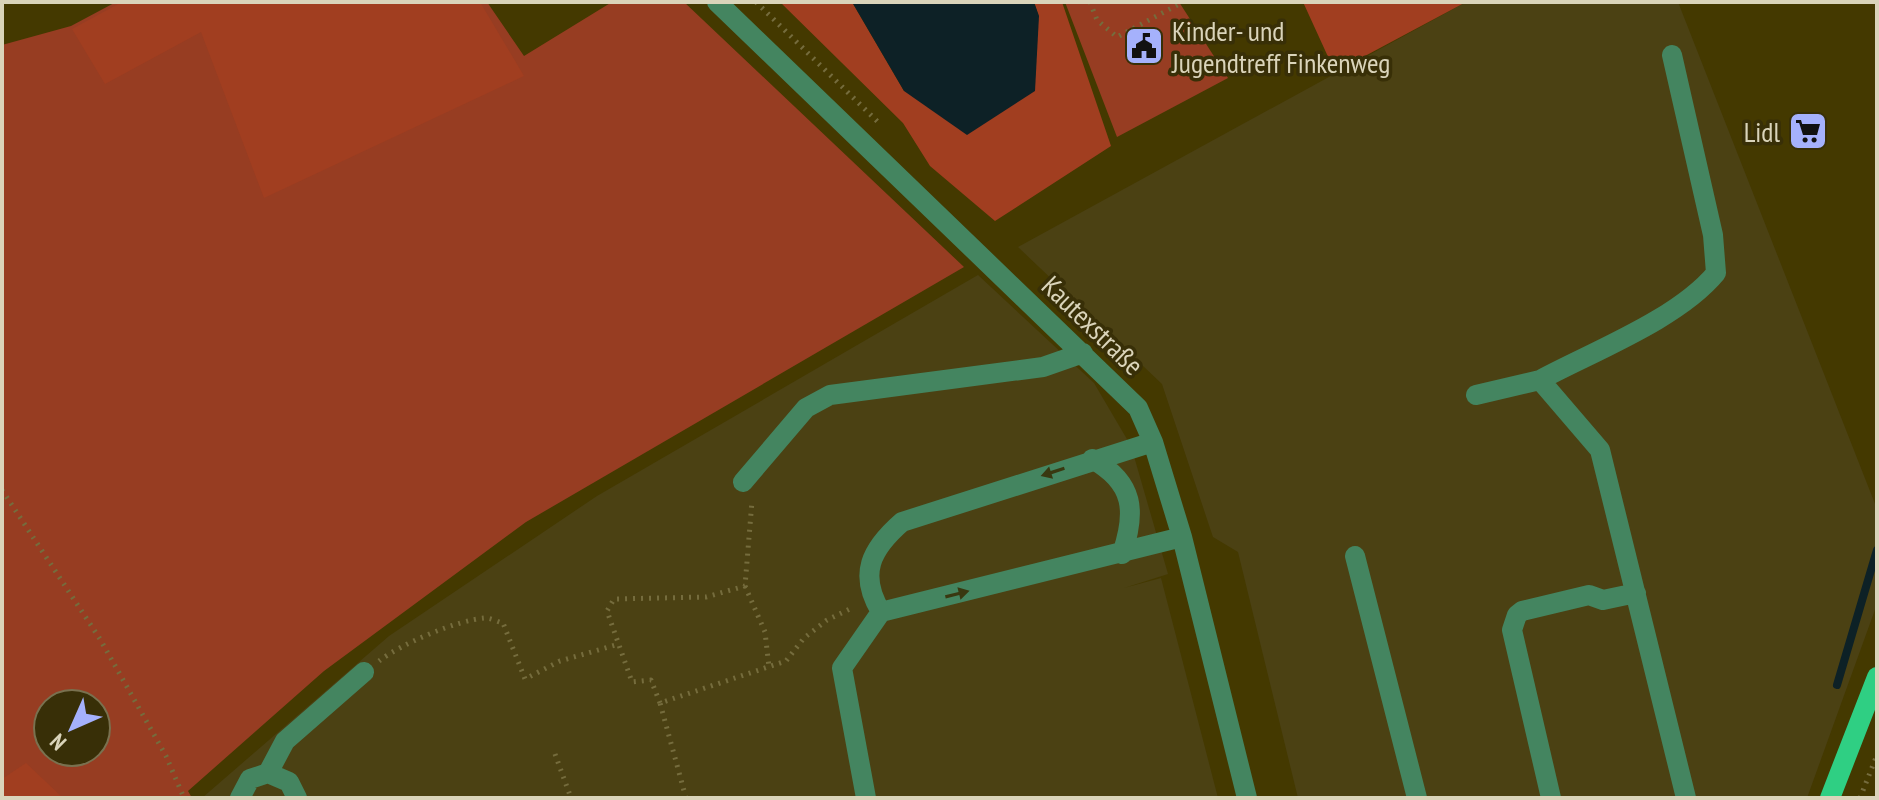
<svg xmlns="http://www.w3.org/2000/svg" width="1879" height="800" font-family="'PT Sans Narrow',sans-serif">
  <style>
    .built { fill: #4b4113 }
    .green { fill: #973d22; fill-rule: evenodd }
    .forest { fill: #a13e20 }
    .water { fill: #0d2126 }
    .lines { fill: none; stroke-linecap: round; stroke-linejoin: round }
    .stream { stroke: #0d2126; stroke-width: 8 }
    .path { stroke: #756c3d; stroke-width: 5; stroke-dasharray: 2 6; stroke-linecap: butt }
    .minor { stroke: #448560; stroke-width: 20 }
    .major { stroke: #2fcf83; stroke-width: 20 }
    .oneway { fill: #393810 }
    .labels { text-anchor: middle; dominant-baseline: central; stroke-width: 7; stroke-linejoin: round; paint-order: stroke }
    .poi-label { font-size: 28px; fill: #dad4ba; stroke: #382f07; text-anchor: start }
    .street-label { font-size: 28px; fill: #dad4ba; stroke: #382f07 }
  </style>
  <rect width="100%" height="100%" fill="#443900"/>
  <path class="built" d="M 1466,2 L 1678,2 L 1877,509 L 1877,604 L 1807,798 L 1298,798 L 1238,552 L 1213,537 L 1162,384 L 1018,247 Z
    M 978,275 L 1094,383 L 1131,446 L 1168,574 L 1124,588 L 1161,578 L 1218,798 L 202,798 L 389,636 L 597,496 Z"/>
  <path class="green" d="M 116,2 L 487,2 L 524,56 L 612,2 L 684,2 L 964,267 L 526,522 L 324,671 L 188,791 L 192,798 L 2,798 L 2,45 L 71,26 ZM 48,704 L 96,704 L 96,752 L 48,752 Z
    M 1065,2 L 1179,2 L 1228,78 L 1117,137 Z"/>
  <path class="forest" d="M 122,2 L 480,2 L 524,76 L 264,198 L 201,32 L 105,84 L 72,29 Z
    M 780,2 L 852,2 L 904,91 L 1039,17 L 1034,2 L 1062,2 L 1111,146 L 995,221 L 930,166 L 903,123 Z
    M 1303,2 L 1466,2 L 1335,72 Z
    M 26,763 L 63,798 L 2,798 L 2,779 Z"/>
  <path class="water" d="M 852,2 L 1034,2 L 1039,16 L 1035,91 L 967,135 L 904,91 Z"/>
  <g class="lines">
    <path class="stream" d="M 1837,685 L 1877,550"/>
    <path class="path" d="M 756,2 L 881,125
      M 1090,2 L 1097,20 L 1117,37 L 1183,2
      M 2,490 L 100,639 L 166,756 L 184,798
      M 745,586 L 765,632 L 769,667
      M 379,661 C 401,644 457,620 485,618 C 491,618 498,622 503,623 L 525,679 L 560,661 L 619,644
      M 660,703 L 651,680 L 632,682 L 607,611 L 614,599 L 706,597 L 745,586 L 752,501
      M 555,754 L 571,798
      M 686,798 L 660,703 L 786,661 L 804,638 L 827,620 L 854,607
      M 1860,798 L 1877,755"/>
    <path class="minor" d="M 717,2 L 1138,408 L 1153,442 L 1182,537 L 1247,798
      M 1540,380 C 1594,351 1678,319 1716,273 L 1713,235 L 1672,55
      M 1476,395 L 1540,380 L 1600,450 L 1686,798
      M 1092,459 C 1135,483 1136,512 1122,554
      M 743,482 L 806,408 L 830,395 L 1043,367 L 1083,353
      M 1355,556 L 1417,798
      M 881,612 C 858,574 871,549 902,522 L 1153,442
      M 268,773 L 285,741 L 364,672
      M 240,798 L 250,779 L 268,773 L 289,782 L 297,798
      M 866,798 L 842,668 L 881,612 L 1182,537
      M 1551,798 L 1512,630 L 1517,615 L 1522,611 L 1589,595 L 1603,600 L 1636,593"/>
    <path class="major" d="M 1830,798 L 1877,677"/>
  </g>
  <defs><path id="oneway-solid" d="M-6-.8H1V-3.2L6.5 0L1 3.2V.8H-6Z" transform="scale(2)"/></defs>
  <g class="oneway">
    <use href="#oneway-solid" transform="translate(1053 472) rotate(162)"/>
    <use href="#oneway-solid" transform="translate(957 594) rotate(-14)"/>
  </g>
  <defs>
    <symbol id="civic-square" viewBox="-11 -11 22 22"><rect x="-9" y="-9" width="18" height="18" rx="4" fill="#a5b1fc" stroke="#382f07"/><path d="M-.6-6.5H3V-4.5H.6V-3L4-1V1h2V6H-6V1h2V-1L-.6-3ZM-1.2 2.5V6h2.4V2.5Z" fill="#111"/></symbol>
    <symbol id="supermarket-square" viewBox="-11 -11 22 22"><rect x="-9" y="-9" width="18" height="18" rx="4" fill="#a5b1fc" stroke="#382f07"/><path d="M-6-5.5h2.5l.6 2H6L4.5 2H-2.5L-4.4-4H-6ZM-1.5 3.2a1.3 1.3 0 1 0 .1 0ZM3 3.2a1.3 1.3 0 1 0 .1 0Z" fill="#111"/></symbol>
  </defs>
  <g fill-rule="evenodd">
    <use href="#civic-square" x="1122" y="24" width="44" height="44"/>
    <use href="#supermarket-square" x="1786" y="109" width="44" height="44"/>
  </g>
  <g class="labels">
    <g class="poi-label">
      <text x="1172" y="30">Kinder- und<tspan x="1172" dy="32">Jugendtreff Finkenweg</tspan></text>
      <text x="1780" y="131" text-anchor="end">Lidl</text>
    </g>
    <g class="street-label">
      <text transform="translate(1093 325) rotate(44)">Kautexstraße</text>
    </g>
  </g>
  <rect width="1879" height="800" fill="none" stroke="#dad4ba" stroke-width="8"/>
  <g transform="translate(72 728) rotate(225)"><circle r="38" fill="#382f07" stroke="#79714f" stroke-width="2"/>
  <path d="M0-6L14 30L0 20L-14 30Z" fill="#a5b1fc"/>
  <text y="-12" font-size="22" font-weight="bold" text-anchor="middle" fill="#dad4ba">N</text>
  </g>
</svg>
